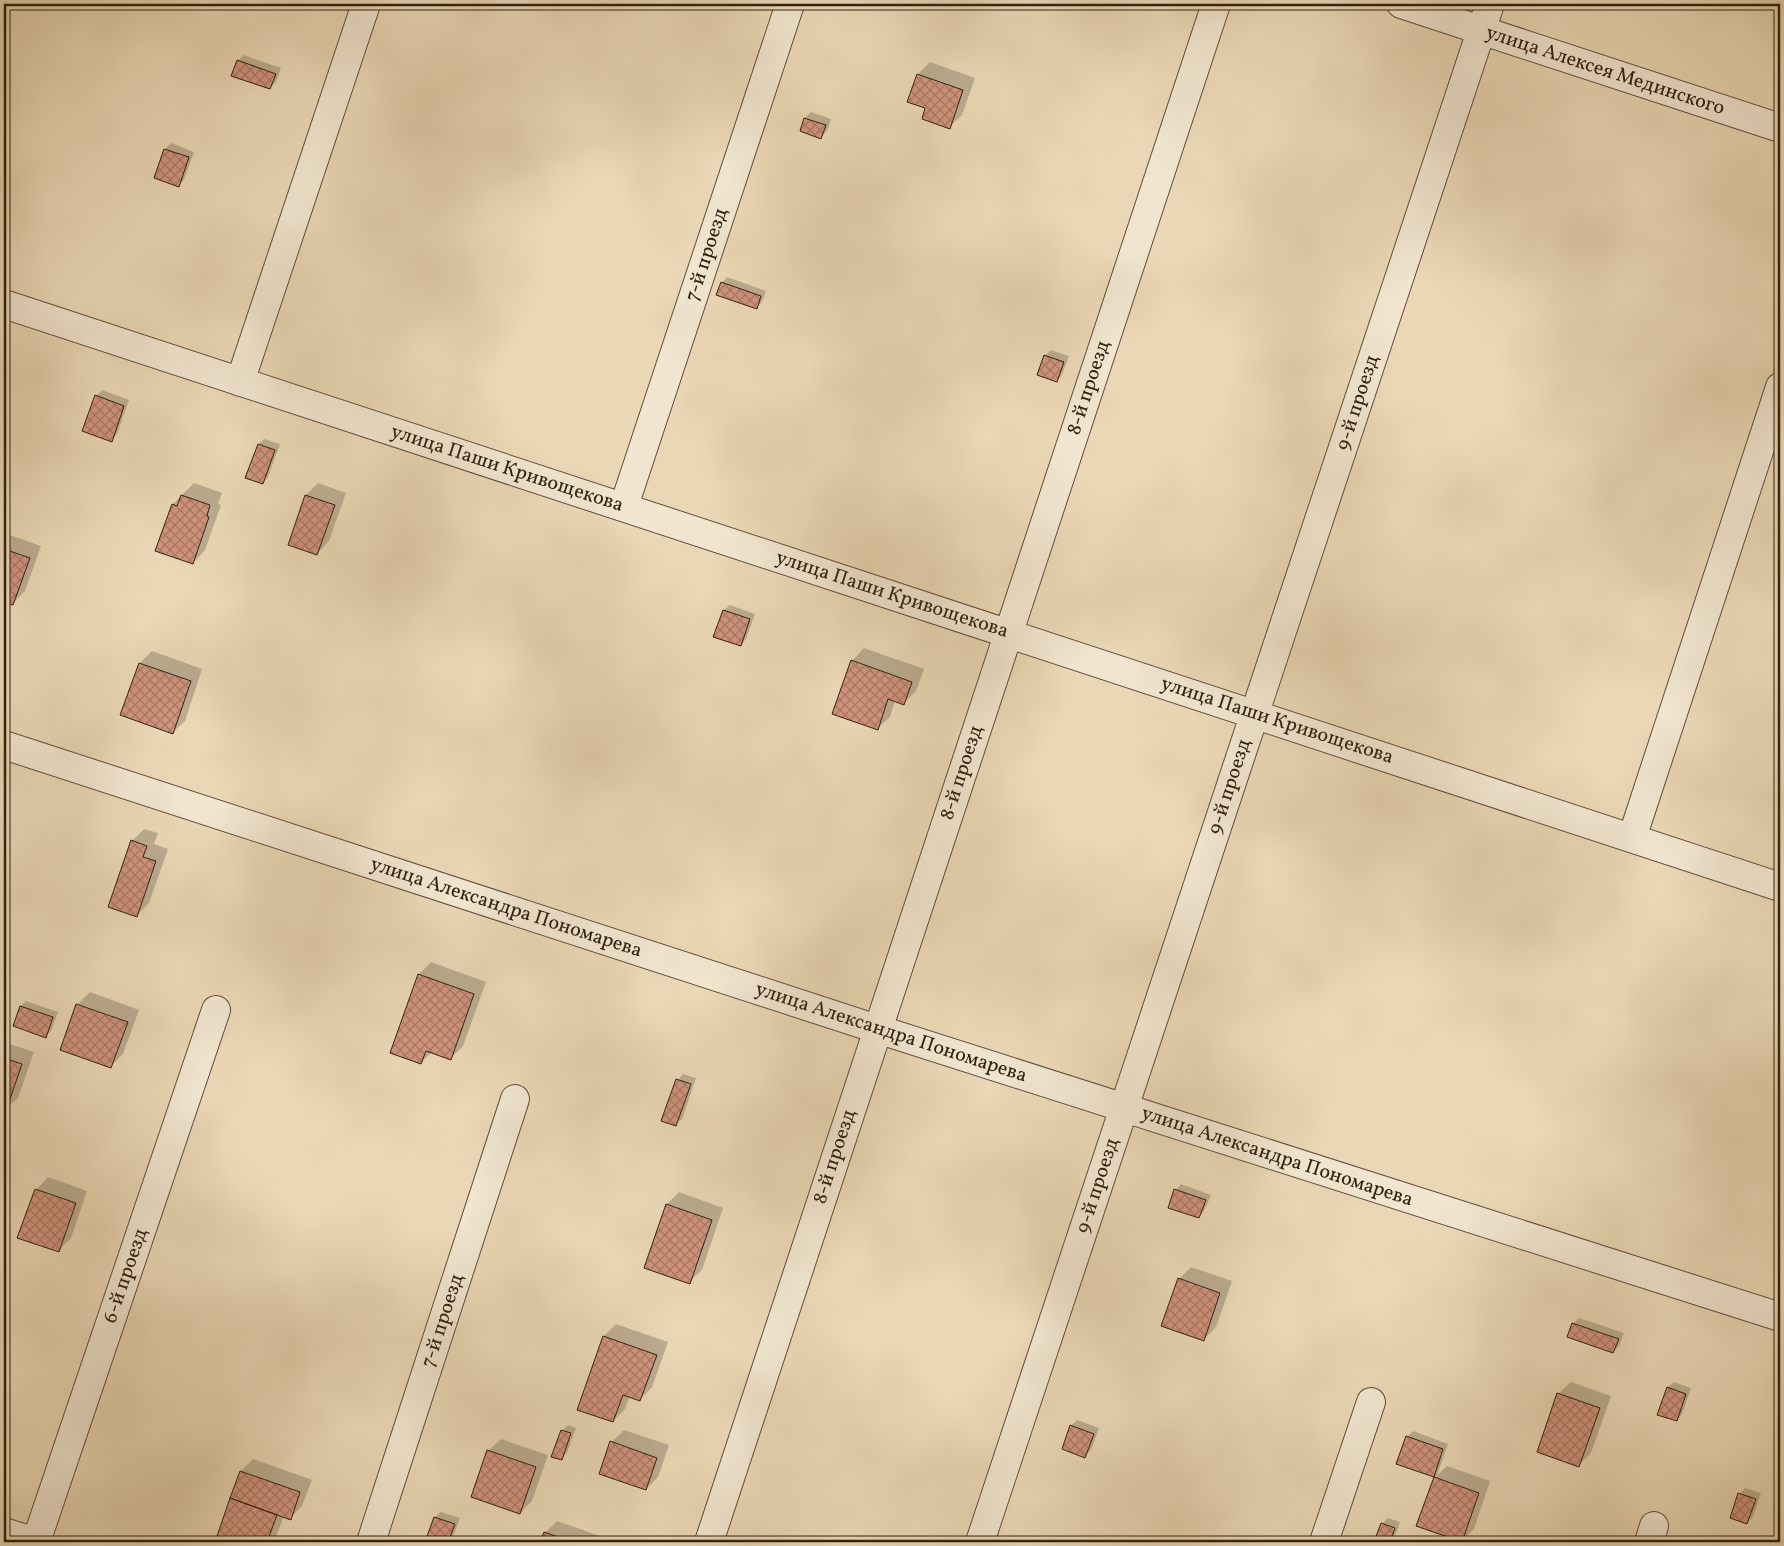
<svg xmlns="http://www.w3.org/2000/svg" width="1784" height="1546" font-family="Vollkorn,serif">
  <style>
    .shadow { fill: #0003 }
    .building { fill: url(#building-cross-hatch); stroke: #312112 }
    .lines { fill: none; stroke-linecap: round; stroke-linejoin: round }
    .minor-casing { stroke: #5f4e3b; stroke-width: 30 }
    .minor { stroke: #f1e5cf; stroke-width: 28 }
    .labels { text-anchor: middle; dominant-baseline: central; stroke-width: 5; stroke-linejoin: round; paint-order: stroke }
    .street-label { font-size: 20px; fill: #312112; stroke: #f1e5cf }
  </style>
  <defs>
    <pattern id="building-cross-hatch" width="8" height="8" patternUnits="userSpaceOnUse" patternTransform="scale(1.25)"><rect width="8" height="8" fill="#d0937d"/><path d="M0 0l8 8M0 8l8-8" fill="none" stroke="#a97865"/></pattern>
  </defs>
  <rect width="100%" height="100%" fill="#ead7b5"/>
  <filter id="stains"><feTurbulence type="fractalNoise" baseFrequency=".004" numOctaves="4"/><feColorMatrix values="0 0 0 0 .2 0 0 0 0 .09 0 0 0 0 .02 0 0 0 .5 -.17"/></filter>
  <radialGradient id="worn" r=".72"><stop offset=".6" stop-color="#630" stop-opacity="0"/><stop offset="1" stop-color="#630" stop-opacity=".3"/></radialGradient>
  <path class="shadow" d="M 243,55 L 281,68 L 276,82 L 270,88 L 238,61 Z
    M 930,62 L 975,78 L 962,115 L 949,127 L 927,107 L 909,101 L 918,74 Z
    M 811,112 L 831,119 L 827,131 L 821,137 L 801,130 L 805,118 Z
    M 171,143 L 194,152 L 184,180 L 178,185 L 155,177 L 165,149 Z
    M 727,277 L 766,291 L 762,302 L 757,307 L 722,283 Z
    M 1051,350 L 1069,356 L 1062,375 L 1057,381 L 1045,356 Z
    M 102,390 L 129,400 L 117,434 L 112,440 L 96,396 Z
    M 264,439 L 280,444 L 268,477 L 262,483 L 259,444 Z
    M 194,483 L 222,493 L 218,504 L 221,505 L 205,550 L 193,563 L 173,504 Z
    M 318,483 L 346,493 L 329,541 L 317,554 L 289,544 L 306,495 Z
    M 4,533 L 41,546 L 25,591 L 13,603 L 4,600 Z
    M 730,605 L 755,614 L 746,639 L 741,645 L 724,610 Z
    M 864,648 L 924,669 L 916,691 L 904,703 L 895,700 L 890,717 L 877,729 L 852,661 Z
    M 152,651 L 202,669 L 185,721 L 172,733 L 140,663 Z
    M 144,829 L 158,833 L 154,844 L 168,849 L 149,903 L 137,915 L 132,841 Z
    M 431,962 L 486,982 L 463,1046 L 451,1058 L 432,1052 L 421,1063 L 419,974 Z
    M 90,992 L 139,1010 L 123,1054 L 111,1066 L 62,1049 L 78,1004 Z
    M 26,1001 L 58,1012 L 51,1031 L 45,1037 L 21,1006 Z
    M 4,1042 L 34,1052 L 18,1098 L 5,1110 L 4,1109 Z
    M 683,1074 L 696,1078 L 682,1119 L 676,1124 L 678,1080 Z
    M 48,1177 L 87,1191 L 71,1238 L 58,1251 L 36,1190 Z
    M 1181,1184 L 1211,1195 L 1204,1211 L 1199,1217 L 1176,1190 Z
    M 679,1192 L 723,1208 L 702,1270 L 689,1282 L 645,1267 L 667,1204 Z
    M 1191,1267 L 1232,1281 L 1216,1327 L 1204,1339 L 1179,1279 Z
    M 1579,1318 L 1624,1333 L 1619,1346 L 1613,1352 L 1573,1324 Z
    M 616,1324 L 668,1342 L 652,1387 L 640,1400 L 630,1396 L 625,1409 L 613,1421 L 579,1409 L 604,1336 Z
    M 1571,1382 L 1611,1396 L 1591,1453 L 1579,1465 L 1558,1394 Z
    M 1674,1382 L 1691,1388 L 1682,1414 L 1677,1420 L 1668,1387 Z
    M 1077,1420 L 1099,1428 L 1091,1450 L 1085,1456 L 1071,1426 Z
    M 568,1425 L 576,1428 L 567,1453 L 561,1459 L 562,1431 Z
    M 624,1430 L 669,1445 L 658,1477 L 646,1489 L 612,1442 Z
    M 1413,1431 L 1448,1444 L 1437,1475 L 1447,1466 L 1490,1481 L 1474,1529 L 1461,1541 L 1418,1526 L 1435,1476 L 1398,1463 L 1407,1437 Z
    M 501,1439 L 548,1455 L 532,1501 L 520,1513 L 488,1451 Z
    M 253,1459 L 312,1480 L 302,1506 L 290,1518 L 284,1516 L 274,1542 L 216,1542 L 241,1471 Z
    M 1745,1488 L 1761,1493 L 1753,1517 L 1747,1523 L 1740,1494 Z
    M 441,1512 L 460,1518 L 451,1542 L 426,1542 L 435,1517 Z
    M 1388,1518 L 1400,1522 L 1393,1542 L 1375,1542 L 1382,1524 Z
    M 557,1521 L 600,1536 L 598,1542 L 541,1542 L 545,1533 Z"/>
  <path class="building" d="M 237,60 L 276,74 L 270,89 L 231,76 Z
    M 917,74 L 963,90 L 950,129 L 922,119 L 925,108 L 907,102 Z
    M 804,118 L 826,125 L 821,139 L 800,131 Z
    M 164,149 L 189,157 L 179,187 L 154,178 Z
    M 721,282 L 761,296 L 757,309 L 716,295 Z
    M 1044,355 L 1064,362 L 1057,382 L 1037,375 Z
    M 95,395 L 124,406 L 112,442 L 82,431 Z
    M 258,444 L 275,450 L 263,484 L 245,478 Z
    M 181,495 L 210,505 L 207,516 L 209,517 L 193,564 L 155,551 L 172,504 L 177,506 Z
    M 305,495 L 335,505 L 317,555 L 288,545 Z
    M 4,549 L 30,558 L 13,605 L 4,602 Z
    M 723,610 L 750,619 L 741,646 L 713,637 Z
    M 851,660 L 912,682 L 904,705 L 888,699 L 878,730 L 832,714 Z
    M 139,663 L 191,681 L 173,734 L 120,715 Z
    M 131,840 L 147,846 L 143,857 L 156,861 L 137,917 L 108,907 Z
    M 418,974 L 474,994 L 451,1060 L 426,1051 L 421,1064 L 390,1053 Z
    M 76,1004 L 128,1022 L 111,1068 L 60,1050 Z
    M 20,1006 L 53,1017 L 46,1038 L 13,1026 Z
    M 4,1058 L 22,1064 L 6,1111 L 4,1111 Z
    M 676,1079 L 691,1084 L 676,1126 L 661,1121 Z
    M 35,1189 L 76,1203 L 59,1252 L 17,1238 Z
    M 1174,1189 L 1206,1200 L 1199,1218 L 1168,1208 Z
    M 666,1204 L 712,1220 L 690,1284 L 644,1268 Z
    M 1178,1278 L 1220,1293 L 1204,1341 L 1161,1326 Z
    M 1572,1323 L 1619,1339 L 1613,1353 L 1567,1337 Z
    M 603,1336 L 657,1355 L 640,1401 L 623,1395 L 613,1422 L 577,1410 Z
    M 1667,1387 L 1686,1394 L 1677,1421 L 1657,1415 Z
    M 1557,1393 L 1600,1408 L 1579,1467 L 1537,1452 Z
    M 1070,1425 L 1094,1434 L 1085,1458 L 1062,1449 Z
    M 561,1430 L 571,1433 L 562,1460 L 551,1457 Z
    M 1406,1436 L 1443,1449 L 1434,1477 L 1396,1464 Z
    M 610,1441 L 657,1458 L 646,1490 L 599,1474 Z
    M 487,1450 L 536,1467 L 520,1514 L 471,1497 Z
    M 240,1471 L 300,1492 L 291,1520 L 230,1498 Z
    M 1434,1477 L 1479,1493 L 1462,1542 L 1416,1526 Z
    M 1738,1493 L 1756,1499 L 1747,1524 L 1730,1518 Z
    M 230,1498 L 277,1515 L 267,1542 L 215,1542 Z
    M 434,1517 L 455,1524 L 448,1542 L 425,1542 Z
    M 1381,1523 L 1395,1528 L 1390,1542 L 1374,1542 Z
    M 544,1532 L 573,1542 L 540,1542 Z"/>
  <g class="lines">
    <defs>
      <path id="minor" d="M 1401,4 L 1780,128
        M 4,304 L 1780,887
        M 240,382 L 366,4
        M 624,506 L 790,4
        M 4,745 L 877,1029 L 1780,1317
        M 1632,838 L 1780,387
        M 4,1532 L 36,1542
        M 36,1542 L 216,1010
        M 371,1542 L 515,1099
        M 709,1542 L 1216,4
        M 980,1542 L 1490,4
        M 1324,1542 L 1371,1402
        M 1649,1542 L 1654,1526"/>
    </defs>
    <use href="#minor" class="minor-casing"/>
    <use href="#minor" class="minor"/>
  </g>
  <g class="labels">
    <g class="street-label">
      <text transform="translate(1605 71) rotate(18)">улица Алексея Мединского</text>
      <text transform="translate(707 255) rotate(-72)">7-й проезд</text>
      <text transform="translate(1089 388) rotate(-72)">8-й проезд</text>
      <text transform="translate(1358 403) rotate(-72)">9-й проезд</text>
      <text transform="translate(507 469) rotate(18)">улица Паши Кривощекова</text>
      <text transform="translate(892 595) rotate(18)">улица Паши Кривощекова</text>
      <text transform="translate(1277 721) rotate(18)">улица Паши Кривощекова</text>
      <text transform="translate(962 773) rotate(-72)">8-й проезд</text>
      <text transform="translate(1230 787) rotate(-72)">9-й проезд</text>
      <text transform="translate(506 908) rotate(18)">улица Александра Пономарева</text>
      <text transform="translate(891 1033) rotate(18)">улица Александра Пономарева</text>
      <text transform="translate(835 1157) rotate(-72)">8-й проезд</text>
      <text transform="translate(1277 1157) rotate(18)">улица Александра Пономарева</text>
      <text transform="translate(1098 1186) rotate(-72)">9-й проезд</text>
      <text transform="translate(126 1276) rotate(-71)">6-й проезд</text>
      <text transform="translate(443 1321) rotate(-72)">7-й проезд</text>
    </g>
  </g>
  <rect width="1784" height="1546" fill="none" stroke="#ead7b5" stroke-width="20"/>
  <rect x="5" y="5" width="1774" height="1536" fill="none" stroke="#312112" stroke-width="2.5"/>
  <rect x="10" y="10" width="1764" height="1526" fill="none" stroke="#312112"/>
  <rect width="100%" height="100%" filter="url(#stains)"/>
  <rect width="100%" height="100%" fill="url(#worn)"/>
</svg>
